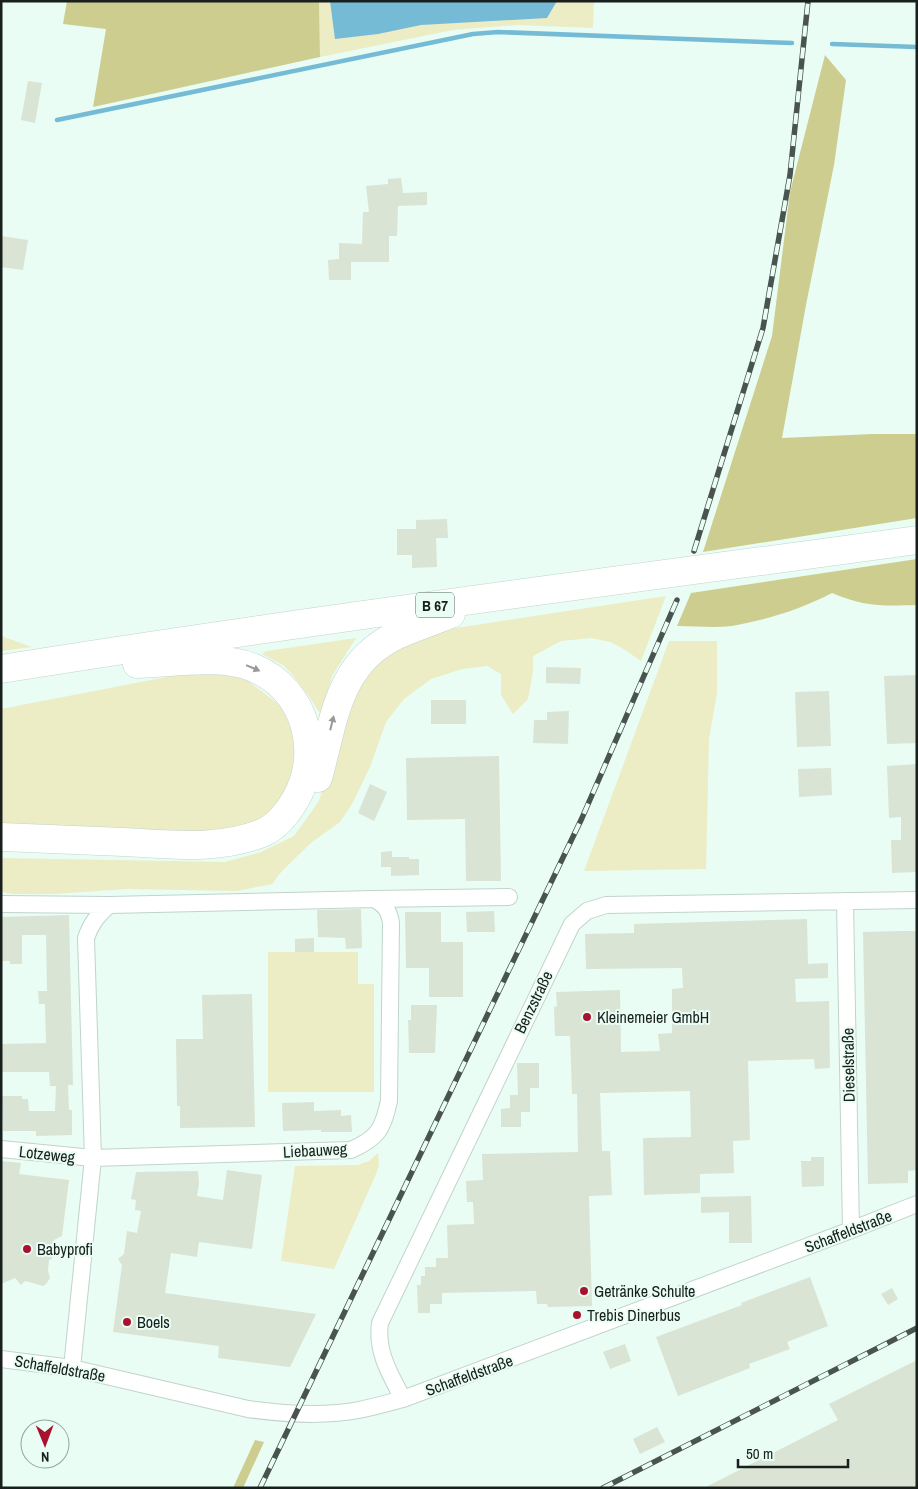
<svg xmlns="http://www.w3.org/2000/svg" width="918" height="1489" font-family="'Archivo Narrow',sans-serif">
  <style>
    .green { fill: #ececc5 }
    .forest { fill: #cdcd8f }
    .water { fill: #75bbd6 }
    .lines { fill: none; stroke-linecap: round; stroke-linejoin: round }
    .stream { stroke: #75bbd6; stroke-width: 4.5 }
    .building { fill: #d9e4d4 }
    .street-casing { stroke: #c1d4cb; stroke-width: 18 }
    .highway-casing { stroke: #c1d4cb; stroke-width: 29 }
    .street { stroke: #fff; stroke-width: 16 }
    .highway { stroke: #fff; stroke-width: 28 }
    .rail-casing { stroke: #49534f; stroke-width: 5.5 }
    .rail { stroke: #e9fdf4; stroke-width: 4; stroke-dasharray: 11; stroke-linecap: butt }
    .oneway { fill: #979a99 }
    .poi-dot { fill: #a9122e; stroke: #e9fdf4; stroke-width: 2 }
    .labels { text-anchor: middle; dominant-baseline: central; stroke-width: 4; stroke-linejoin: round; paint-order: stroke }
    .shield { fill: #e9fdf4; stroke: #57625d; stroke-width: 1 }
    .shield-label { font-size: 15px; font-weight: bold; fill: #181f1c }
    .street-label { font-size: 16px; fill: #181f1c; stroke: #e9fdf4 }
    .poi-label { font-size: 16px; fill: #181f1c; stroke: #e9fdf4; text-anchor: start }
  </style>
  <rect width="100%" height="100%" fill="#e9fdf4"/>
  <path class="green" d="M 319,1 L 594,1 L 593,28 L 517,25 L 453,30 L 320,57 Z
    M 666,596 L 641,661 L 622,648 L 610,642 L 591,638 L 561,641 L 533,656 L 533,671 L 528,699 L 513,714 L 501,695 L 501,674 L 487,666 L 462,669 L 431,679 L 404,699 L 386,722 L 370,767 L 352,804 L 340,822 L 312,842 L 282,871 L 272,884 L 237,891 L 127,889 L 53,894 L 14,894 L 1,892 L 1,858 L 225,862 L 261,852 L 294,836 L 319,801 L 357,683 L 398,643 L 456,628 Z
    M 1,636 L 32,647 L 1,651 Z
    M 356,638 L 332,676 L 321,715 L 310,698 L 292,674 L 283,665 L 262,654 L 267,651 Z
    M 669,641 L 717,641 L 717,693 L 709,739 L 706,869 L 584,871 Z
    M 208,669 L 248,681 L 281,706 L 296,738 L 296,773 L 277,809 L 238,830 L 179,838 L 1,832 L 1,709 Z
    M 268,952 L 358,952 L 358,984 L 374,984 L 374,1092 L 268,1092 Z
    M 378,1153 L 379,1165 L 376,1174 L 334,1269 L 281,1261 L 295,1166 L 358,1165 L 369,1161 Z"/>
  <path class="forest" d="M 67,1 L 319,1 L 320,57 L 93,107 L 106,29 L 63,24 Z
    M 825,55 L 846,80 L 834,165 L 806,305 L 782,438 L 873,434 L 917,434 L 917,518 L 703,552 L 772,336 L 790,192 Z
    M 917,559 L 917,605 C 882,606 865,607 832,593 C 801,609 767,620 732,626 C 714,628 695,626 677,626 L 691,593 Z
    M 255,1440 L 264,1442 L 243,1488 L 233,1488 Z"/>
  <path class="water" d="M 330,1 L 557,1 L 547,18 L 421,25 L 378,34 L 335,39 Z"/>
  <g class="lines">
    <path class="stream" d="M 832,44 L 917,47
      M 57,120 L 473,34 L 498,32 L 792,43"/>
  </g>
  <path class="building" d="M 28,81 L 42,83 L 35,123 L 21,120 Z
    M 401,178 L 403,193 L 427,192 L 427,205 L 398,206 L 397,236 L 389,236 L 389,262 L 351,262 L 351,280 L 329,280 L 328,260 L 339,259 L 339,243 L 362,244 L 363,212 L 369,212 L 366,186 L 388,184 L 388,179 Z
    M 1,236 L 28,240 L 23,270 L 1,267 Z
    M 447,519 L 448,538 L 436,538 L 437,567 L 412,568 L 412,555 L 397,555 L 397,529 L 416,529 L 416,520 Z
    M 546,667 L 581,668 L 580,684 L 546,683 Z
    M 917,675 L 917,743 L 887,744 L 884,676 Z
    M 829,691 L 831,746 L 797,747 L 795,692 Z
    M 431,700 L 466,700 L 466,724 L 431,724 Z
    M 569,711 L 568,744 L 533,743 L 534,720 L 547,720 L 547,712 Z
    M 499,756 L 501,881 L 466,881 L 465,819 L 407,820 L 406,758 Z
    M 917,764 L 917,872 L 892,873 L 891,840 L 901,840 L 901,817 L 889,818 L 887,766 Z
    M 831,768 L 832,795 L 799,797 L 798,769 Z
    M 370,784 L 387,792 L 374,821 L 358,813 Z
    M 392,851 L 392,857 L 409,857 L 409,859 L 419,859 L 419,875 L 391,876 L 391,867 L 381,867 L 381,852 Z
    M 361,909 L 362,948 L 346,949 L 345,938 L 318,937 L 317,910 Z
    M 494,911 L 495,932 L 467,932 L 466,912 Z
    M 405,912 L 441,912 L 441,942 L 463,942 L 463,997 L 429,997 L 429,968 L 406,968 Z
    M 69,915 L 73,1085 L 68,1085 L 69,1110 L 72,1110 L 72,1135 L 36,1136 L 36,1131 L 3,1131 L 2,1096 L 22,1096 L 22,1099 L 28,1099 L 29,1111 L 55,1111 L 56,1086 L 50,1086 L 49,1072 L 2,1072 L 1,1044 L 46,1043 L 45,1004 L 39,1004 L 38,991 L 47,991 L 46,935 L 22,935 L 22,964 L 10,964 L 10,961 L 1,961 L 1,917 Z
    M 807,919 L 808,964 L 828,963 L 828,978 L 795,979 L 796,1002 L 829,1001 L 830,1068 L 815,1069 L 814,1059 L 748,1061 L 750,1140 L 733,1141 L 734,1173 L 700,1174 L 700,1193 L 644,1195 L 643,1138 L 691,1137 L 690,1091 L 600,1093 L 602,1151 L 610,1151 L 612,1195 L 589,1196 L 592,1306 L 548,1307 L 547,1304 L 537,1304 L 536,1291 L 442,1293 L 442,1304 L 430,1304 L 430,1313 L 418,1313 L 417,1285 L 421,1285 L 421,1276 L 425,1276 L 425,1267 L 436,1267 L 436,1258 L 448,1258 L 447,1225 L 474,1224 L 473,1202 L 467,1202 L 466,1181 L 483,1180 L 482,1154 L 578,1152 L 577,1094 L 572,1094 L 570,1036 L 555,1036 L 554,1007 L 557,1006 L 556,992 L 620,990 L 621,1052 L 660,1051 L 658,1034 L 672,1033 L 672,989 L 683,988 L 682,968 L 586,969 L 585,934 L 634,933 L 634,924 Z
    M 903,931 L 917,931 L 917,1170 L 908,1171 L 908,1183 L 868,1184 L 863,932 Z
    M 314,938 L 314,952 L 295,952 L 295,939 Z
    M 252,994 L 255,1127 L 180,1128 L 180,1106 L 177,1106 L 176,1039 L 203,1039 L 202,995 Z
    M 411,1005 L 437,1005 L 435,1053 L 409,1053 L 408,1020 L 411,1020 Z
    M 517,1063 L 539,1063 L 539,1088 L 530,1088 L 530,1112 L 521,1112 L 521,1127 L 501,1127 L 501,1109 L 510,1108 L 510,1095 L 518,1095 Z
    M 314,1102 L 314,1111 L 341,1110 L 341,1116 L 351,1115 L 352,1132 L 321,1132 L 321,1130 L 283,1131 L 282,1103 Z
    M 811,1157 L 824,1157 L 824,1186 L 802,1187 L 801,1161 L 811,1161 Z
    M 1,1161 L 21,1163 L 19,1174 L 69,1180 L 62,1236 L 54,1240 L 52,1259 L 49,1260 L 48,1270 L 50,1278 L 46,1284 L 43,1286 L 25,1281 L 21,1285 L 15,1278 L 1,1284 Z
    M 227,1170 L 262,1175 L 252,1249 L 199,1242 L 197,1257 L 171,1253 L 165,1293 L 316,1314 L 290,1367 L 218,1358 L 219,1346 L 113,1332 L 122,1265 L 118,1259 L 124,1254 L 127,1231 L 137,1233 L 141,1211 L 135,1210 L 136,1200 L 131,1199 L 136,1172 L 198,1171 L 199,1183 L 197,1196 L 223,1200 Z
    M 751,1196 L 752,1243 L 729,1243 L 729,1212 L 701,1213 L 701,1197 Z
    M 810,1277 L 828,1326 L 787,1342 L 790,1349 L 749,1364 L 750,1368 L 678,1396 L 656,1337 L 742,1305 L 741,1303 Z
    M 892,1288 L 898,1299 L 888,1305 L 881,1294 Z
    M 625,1344 L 631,1361 L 610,1369 L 603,1352 Z
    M 917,1360 L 917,1488 L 704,1488 L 838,1420 L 829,1404 Z
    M 657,1427 L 665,1442 L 640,1454 L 633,1439 Z"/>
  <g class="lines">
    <defs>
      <path id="street" d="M 374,899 L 509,897
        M 845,901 L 851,1230
        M 1,904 L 109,905
        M 1,1149 L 93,1158 L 351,1150 C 378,1138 383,1129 389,1101 L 391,923 C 389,910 385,905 374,899 L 109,905 C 98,915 91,923 86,938 L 93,1158 L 72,1368
        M 1,1359 L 72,1368 L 248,1409 C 284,1414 322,1417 359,1410 C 374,1407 388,1403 403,1399 L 851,1230 L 917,1204
        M 403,1399 C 390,1374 376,1352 380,1323 L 572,924 L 587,911 L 606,905 L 917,900"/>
      <path id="highway" d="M 1,669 C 306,620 611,582 917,540
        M 318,778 C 334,722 337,663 397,635 C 415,627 433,621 451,614
        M 1,837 C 42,839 82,840 123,842 C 168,844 218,851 262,833 C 275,828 287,814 294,802 C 323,755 307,690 254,668 C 223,654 171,663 137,664"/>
    </defs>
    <use href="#street" class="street-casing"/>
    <use href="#highway" class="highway-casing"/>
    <use href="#street" class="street"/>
    <use href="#highway" class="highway"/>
    <defs>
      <path id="rail" d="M 694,551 L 763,328 L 790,175 L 808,1
        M 260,1488 L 582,818 L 677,600
        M 603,1488 L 917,1328"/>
    </defs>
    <use href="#rail" class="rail-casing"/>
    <use href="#rail" class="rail"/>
  </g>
  <defs><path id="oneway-solid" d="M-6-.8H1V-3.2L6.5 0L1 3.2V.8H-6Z" transform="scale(1.25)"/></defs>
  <g class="oneway">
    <use href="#oneway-solid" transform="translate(253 668) rotate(23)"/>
    <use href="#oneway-solid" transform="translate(332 723) rotate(-76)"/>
  </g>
  <g class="poi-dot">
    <circle cx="587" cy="1017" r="5"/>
    <circle cx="27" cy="1249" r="5"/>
    <circle cx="584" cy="1291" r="5"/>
    <circle cx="577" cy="1315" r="5"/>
    <circle cx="127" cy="1322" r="5"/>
  </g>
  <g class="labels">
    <rect class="shield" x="416" y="592.5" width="38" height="25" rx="4"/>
    <g class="shield-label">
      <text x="435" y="605">B 67</text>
    </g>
    <g class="street-label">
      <text transform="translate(533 1002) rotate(-64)">Benzstraße</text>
      <text transform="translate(848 1065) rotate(-91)">Dieselstraße</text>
      <text transform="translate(315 1150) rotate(-3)">Liebauweg</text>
      <text transform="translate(47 1154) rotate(6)">Lotzeweg</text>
      <text transform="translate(848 1231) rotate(-21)">Schaffeldstraße</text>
      <text transform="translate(60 1368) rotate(10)">Schaffeldstraße</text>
      <text transform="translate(469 1375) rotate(-20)">Schaffeldstraße</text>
    </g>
    <g class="poi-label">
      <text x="597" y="1017">Kleinemeier GmbH</text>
      <text x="37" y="1249">Babyprofi</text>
      <text x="594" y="1291">Getränke Schulte</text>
      <text x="587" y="1315">Trebis Dinerbus</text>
      <text x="137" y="1322">Boels</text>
    </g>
  </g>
  <rect width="918" height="1489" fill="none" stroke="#181f1c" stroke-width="5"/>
  <g transform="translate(45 1444) rotate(179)"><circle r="24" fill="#e9fdf4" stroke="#95a49e"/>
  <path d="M0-4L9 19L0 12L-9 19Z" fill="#a9122e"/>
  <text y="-8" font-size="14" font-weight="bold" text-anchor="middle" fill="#181f1c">N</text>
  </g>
  <path d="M738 1459v8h110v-8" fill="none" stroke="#181f1c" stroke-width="2.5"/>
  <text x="746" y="1459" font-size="15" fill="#181f1c" stroke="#e9fdf4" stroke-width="4" paint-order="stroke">50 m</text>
</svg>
